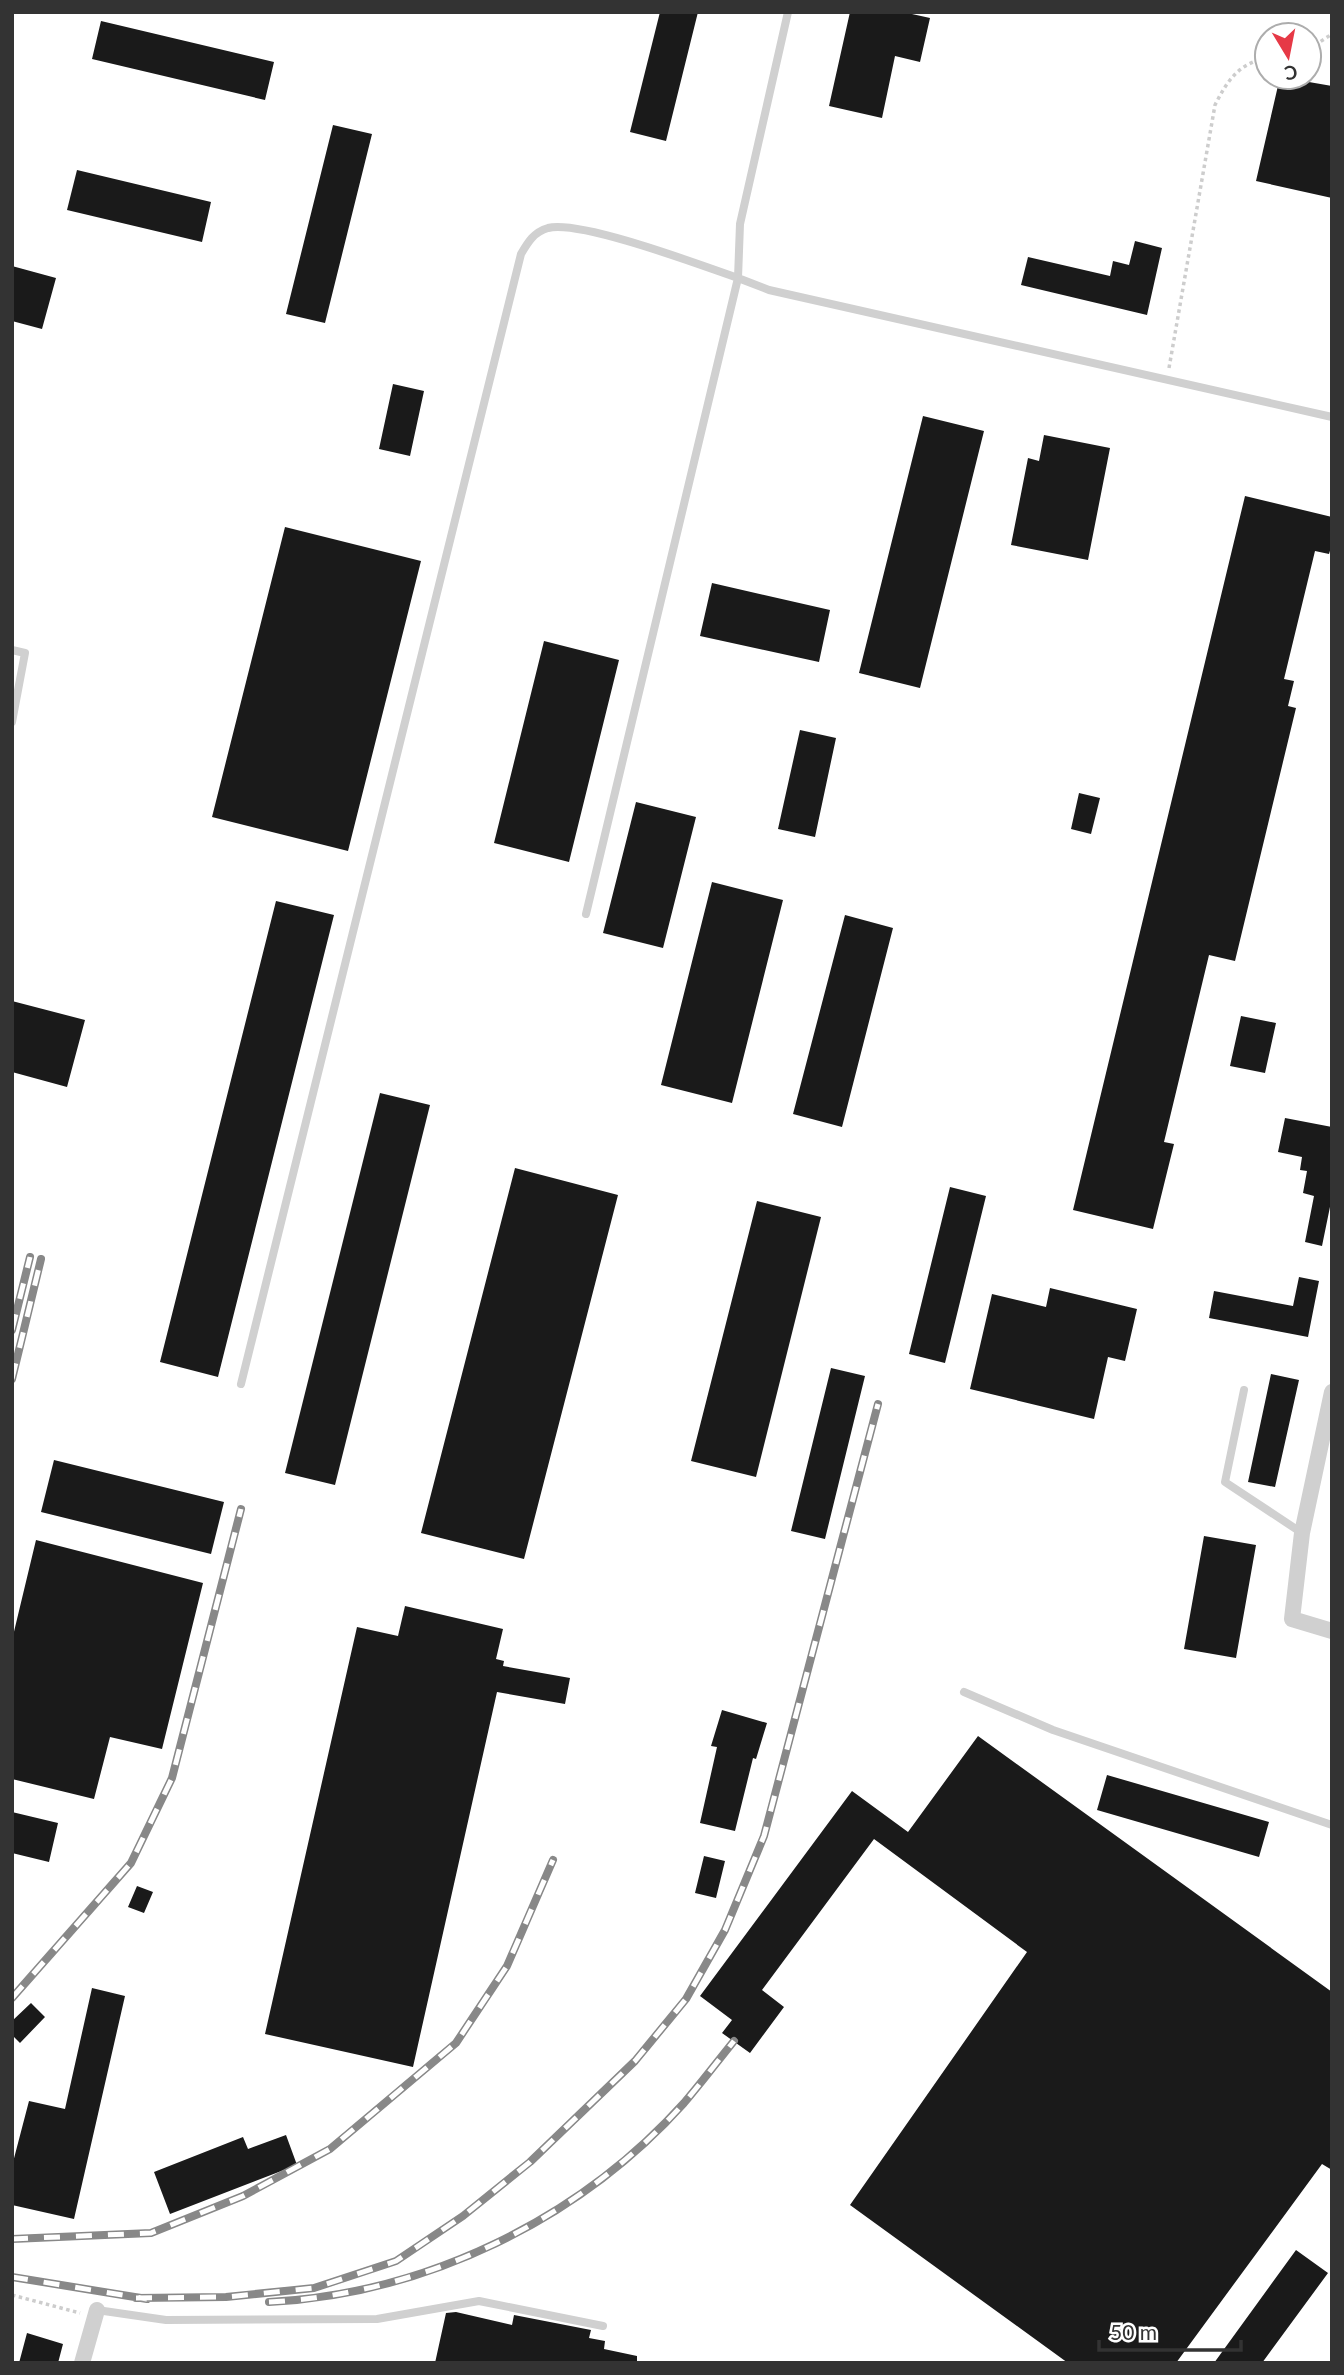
<svg xmlns="http://www.w3.org/2000/svg" width="1344" height="2375" font-family="Lato,sans-serif">
  <style>
    .building { fill: #1a1a1a }
    .lines { fill: none; stroke-linecap: round; stroke-linejoin: round }
    .path { stroke: #cdcdcd; stroke-width: 3.5; stroke-dasharray: 3.5 3.5; stroke-linecap: butt }
    .service { stroke: #d0d0d0; stroke-width: 8 }
    .minor { stroke: #d0d0d0; stroke-width: 16 }
    .rail-casing { stroke: #888; stroke-width: 8 }
    .rail { stroke: #fff; stroke-width: 5; stroke-dasharray: 16; stroke-linecap: butt }
  </style>
  <rect width="100%" height="100%" fill="#fff"/>
  <path class="building" d="M 660,12 L 698,12 L 666,141 L 630,132 Z
    M 850,12 L 903,12 L 930,18 L 920,62 L 895,56 L 882,118 L 829,106 Z
    M 101,21 L 274,62 L 265,100 L 92,59 Z
    M 1280,77 L 1332,86 L 1332,198 L 1256,181 Z
    M 333,125 L 372,134 L 325,323 L 286,314 Z
    M 77,170 L 211,202 L 202,242 L 67,210 Z
    M 1135,241 L 1162,248 L 1147,315 L 1021,285 L 1028,257 L 1110,276 L 1113,261 L 1129,265 Z
    M 12,266 L 56,278 L 42,329 L 12,321 Z
    M 393,384 L 424,391 L 410,456 L 379,449 Z
    M 923,416 L 984,431 L 920,688 L 859,673 Z
    M 1044,435 L 1110,448 L 1088,560 L 1011,545 L 1028,458 L 1039,461 Z
    M 1245,496 L 1332,517 L 1332,544 L 1329,554 L 1315,551 L 1284,679 L 1294,681 L 1288,706 L 1296,708 L 1235,961 L 1209,955 L 1164,1142 L 1174,1144 L 1153,1229 L 1073,1210 Z
    M 285,527 L 421,561 L 348,851 L 212,817 Z
    M 712,583 L 830,610 L 819,662 L 700,636 Z
    M 544,641 L 619,660 L 569,862 L 494,843 Z
    M 800,730 L 836,738 L 815,837 L 778,829 Z
    M 1079,793 L 1100,798 L 1091,834 L 1071,829 Z
    M 636,802 L 696,817 L 663,948 L 603,933 Z
    M 712,882 L 783,900 L 732,1103 L 661,1085 Z
    M 276,901 L 334,915 L 218,1377 L 160,1362 Z
    M 845,915 L 893,928 L 842,1127 L 793,1114 Z
    M 12,1001 L 85,1020 L 67,1087 L 12,1072 Z
    M 1241,1016 L 1276,1023 L 1265,1073 L 1230,1066 Z
    M 380,1093 L 430,1105 L 335,1485 L 285,1473 Z
    M 1285,1118 L 1332,1127 L 1332,1197 L 1322,1246 L 1305,1242 L 1314,1196 L 1303,1193 L 1307,1171 L 1300,1170 L 1302,1157 L 1278,1152 Z
    M 515,1168 L 618,1195 L 524,1559 L 421,1533 Z
    M 950,1187 L 986,1196 L 945,1363 L 909,1354 Z
    M 757,1201 L 821,1217 L 756,1477 L 691,1461 Z
    M 1299,1277 L 1319,1281 L 1308,1337 L 1209,1318 L 1214,1291 L 1293,1306 Z
    M 1050,1288 L 1137,1309 L 1125,1361 L 1108,1357 L 1094,1419 L 970,1389 L 992,1294 L 1046,1307 Z
    M 831,1368 L 865,1376 L 825,1539 L 791,1531 Z
    M 1271,1374 L 1299,1380 L 1275,1487 L 1248,1482 Z
    M 54,1460 L 224,1502 L 211,1554 L 41,1512 Z
    M 1204,1536 L 1256,1545 L 1236,1658 L 1184,1649 Z
    M 36,1540 L 203,1583 L 162,1749 L 110,1737 L 94,1799 L 12,1779 L 12,1640 Z
    M 405,1606 L 503,1629 L 496,1659 L 504,1661 L 503,1666 L 570,1678 L 565,1704 L 497,1692 L 413,2067 L 265,2034 L 357,1627 L 398,1636 Z
    M 722,1710 L 767,1723 L 756,1759 L 753,1758 L 735,1831 L 700,1823 L 717,1747 L 711,1746 Z
    M 978,1736 L 1332,1992 L 1332,2170 L 1322,2164 L 1176,2363 L 1068,2363 L 850,2205 L 1027,1952 L 874,1839 L 762,1990 L 784,2007 L 750,2053 L 722,2033 L 732,2020 L 700,1996 L 852,1791 L 908,1832 Z
    M 1107,1775 L 1269,1822 L 1259,1857 L 1097,1810 Z
    M 12,1812 L 58,1823 L 49,1862 L 12,1853 Z
    M 704,1856 L 725,1861 L 716,1898 L 695,1893 Z
    M 137,1886 L 153,1892 L 144,1913 L 128,1907 Z
    M 92,1988 L 125,1996 L 74,2219 L 12,2205 L 12,2166 L 29,2101 L 65,2109 Z
    M 31,2003 L 45,2017 L 20,2043 L 12,2035 L 12,2021 Z
    M 286,2135 L 297,2165 L 170,2214 L 154,2172 L 243,2137 L 248,2149 Z
    M 1296,2250 L 1328,2273 L 1262,2363 L 1214,2363 Z
    M 456,2312 L 512,2325 L 514,2315 L 591,2330 L 589,2338 L 605,2341 L 604,2349 L 637,2356 L 637,2363 L 435,2363 L 446,2313 Z
    M 27,2333 L 63,2344 L 58,2363 L 19,2363 Z"/>
  <g class="lines">
    <path class="path" d="M 1309,49 L 1332,34
      M 1169,368 L 1215,105 C 1227,81 1239,63 1267,58
      M 12,2295 L 80,2313"/>
    <path class="service" d="M 12,650 L 25,653 L 12,722
      M 586,914 L 738,278 L 769,290 L 1332,417
      M 241,1384 L 521,254 C 528,242 534,232 548,228 C 581,220 700,265 738,278 L 740,224 L 788,12
      M 1244,1390 L 1225,1482 L 1302,1533
      M 964,1692 L 1053,1730 L 1332,1825
      M 97,2310 L 166,2320 L 377,2319 L 479,2301 L 603,2326"/>
    <path class="minor" d="M 1332,1392 L 1302,1533 L 1292,1619 L 1332,1631
      M 82,2363 L 97,2310"/>
    <defs>
      <path id="rail" d="M 12,1330 L 30,1257
        M 12,1379 L 41,1259
        M 12,1998 L 131,1863 L 172,1778 L 241,1509
        M 12,2239 L 151,2233 L 243,2196 L 330,2149 L 456,2043 L 507,1966 L 553,1860
        M 12,2277 L 147,2299
        M 136,2298 L 226,2297 L 314,2288 L 396,2261 L 463,2216 L 530,2162 L 635,2061 L 686,1999 L 725,1930 L 764,1836 L 878,1404
        M 269,2302 C 425,2294 579,2220 684,2103 C 701,2083 717,2062 734,2041"/>
    </defs>
    <use href="#rail" class="rail-casing"/>
    <use href="#rail" class="rail"/>
  </g>
  <rect width="1344" height="2375" fill="none" stroke="#333333" stroke-width="28"/>
  <g transform="translate(1288 56) rotate(170)"><circle r="33" fill="#ffffff" stroke="#adadad" stroke-width="2"/>
  <path d="M0-5L12 26L0 18L-12 26Z" fill="#e63946"/>
  <text y="-10" font-size="19" font-weight="bold" text-anchor="middle" fill="#333333">С</text>
  </g>
  <path d="M1099 2340v10h142v-10" fill="none" stroke="#333333" stroke-width="3.5"/>
  <text x="1110" y="2340" font-size="21" fill="#333333" stroke="#ffffff" stroke-width="5" paint-order="stroke">50 m</text>
</svg>
